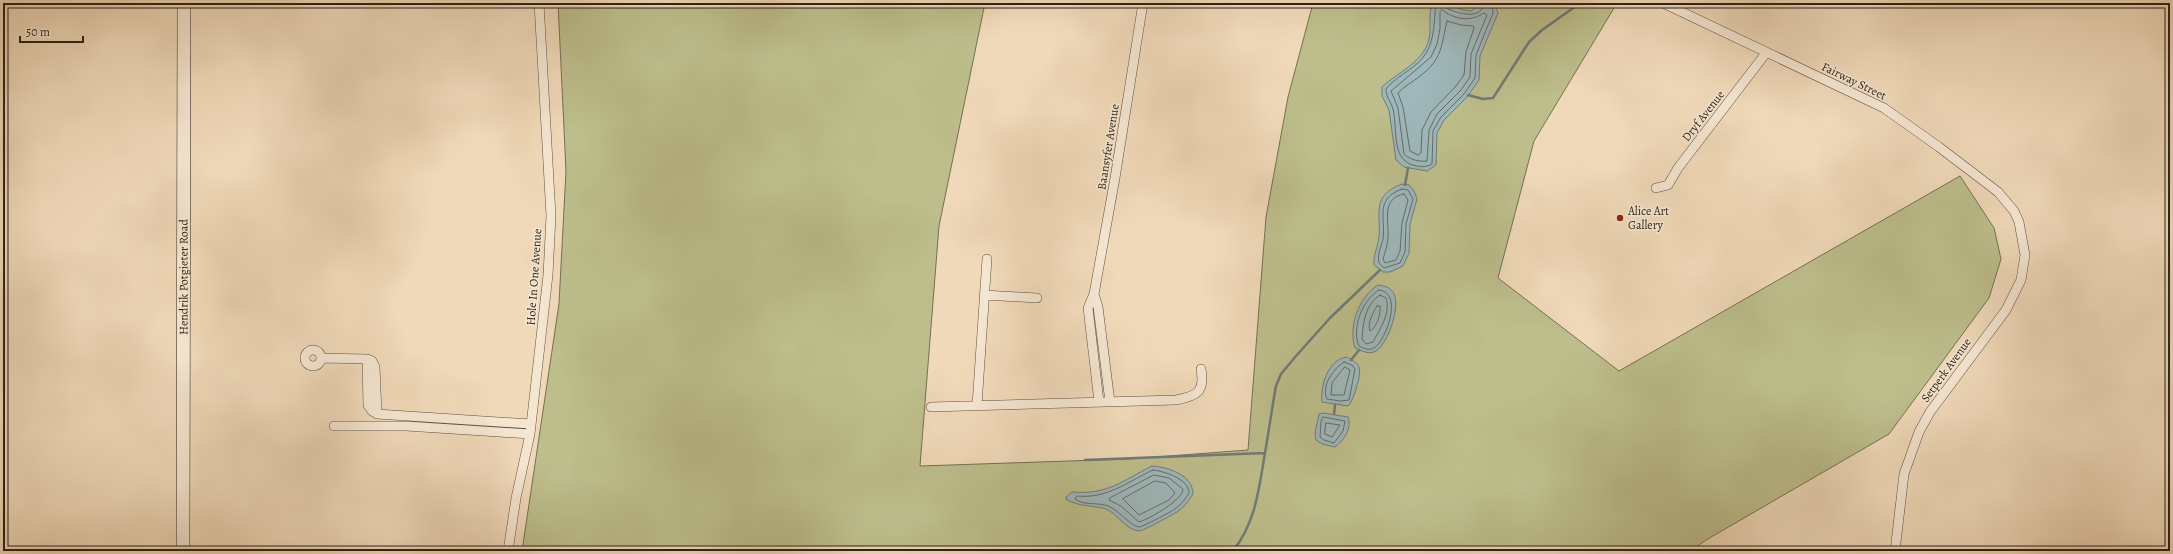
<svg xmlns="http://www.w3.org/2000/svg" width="2173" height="554" font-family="Alegreya,serif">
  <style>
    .grass { fill: #bdbe8c; stroke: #747052 }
    .water { fill: #9eb7ba; stroke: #707b79 }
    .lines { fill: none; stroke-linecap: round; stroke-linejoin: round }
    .shore { stroke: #646c68; stroke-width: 1 }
    .stream { stroke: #707b79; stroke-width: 2.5 }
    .minor-casing { stroke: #5c5040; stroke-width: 10 }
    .secondary-casing { stroke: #2b2217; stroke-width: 14 }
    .minor { stroke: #f5e6d2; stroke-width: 9 }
    .secondary { stroke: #f5e6d2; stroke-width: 13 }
    .poi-dot { fill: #8f2418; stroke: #f5e6d2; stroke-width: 1.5 }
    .labels { text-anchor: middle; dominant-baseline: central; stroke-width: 3; stroke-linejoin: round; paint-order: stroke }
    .street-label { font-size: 12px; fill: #2b2217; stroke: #f5e6d2 }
    .poi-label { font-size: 12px; fill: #2b2217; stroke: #f5e6d2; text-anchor: start }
  </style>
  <rect width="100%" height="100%" fill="#f0d9b9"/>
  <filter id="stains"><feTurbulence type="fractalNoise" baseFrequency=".005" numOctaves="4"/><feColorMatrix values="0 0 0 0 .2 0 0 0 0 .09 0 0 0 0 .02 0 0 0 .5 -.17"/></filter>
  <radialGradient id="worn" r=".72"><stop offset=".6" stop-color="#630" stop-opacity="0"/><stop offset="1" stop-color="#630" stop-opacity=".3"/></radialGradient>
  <path class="grass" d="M 558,3 L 985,3 L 939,226 L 920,466 L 1129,459 L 1248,450 L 1266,217 L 1288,97 L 1313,3 L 1617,3 L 1534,141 L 1498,278 L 1619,371 L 1960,176 L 1994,228 L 2001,259 L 1989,298 L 1889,434 L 1706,540 L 1691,551 L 522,551 L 559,304 L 566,171 Z"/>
  <path class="water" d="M 1433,3 L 1445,3 L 1463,10 L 1471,11 L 1482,3 L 1494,3 L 1498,13 L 1480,56 L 1479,80 L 1467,97 L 1444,120 L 1437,133 L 1436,165 L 1427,171 L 1404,167 L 1396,160 L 1389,110 L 1382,96 L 1382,87 C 1398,72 1424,62 1429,39 C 1432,28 1427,14 1433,3 Z
    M 1402,184 L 1409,185 L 1414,191 L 1417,199 L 1410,224 L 1409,253 L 1403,266 L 1390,272 L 1383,272 L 1374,265 C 1373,255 1378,247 1379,237 C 1381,212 1371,196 1402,184 Z
    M 1378,285 C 1384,286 1389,287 1392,291 C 1403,302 1388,344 1376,351 C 1369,355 1362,351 1355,348 C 1348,326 1359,297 1378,285 Z
    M 1347,357 C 1351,360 1357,362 1359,367 C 1362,374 1353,402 1348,406 L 1322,402 C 1320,386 1328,359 1347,357 Z
    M 1323,413 L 1348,417 C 1352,429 1344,440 1335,447 L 1322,444 L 1316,440 L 1315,433 L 1319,414 Z
    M 1152,466 C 1168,467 1193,475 1193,494 C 1189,500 1184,508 1177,512 C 1172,515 1143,531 1139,531 C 1126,530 1118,514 1106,509 C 1093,505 1080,507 1067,500 L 1066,497 L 1072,492 C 1108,495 1122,481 1152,466 Z"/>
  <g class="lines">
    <path class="shore" d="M 1436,3 C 1433,28 1436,50 1413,67 C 1404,74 1393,80 1386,89 C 1386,97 1391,102 1393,109 C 1398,130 1390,162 1417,166 C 1423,167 1427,167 1432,164 L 1433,131 L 1441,117 L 1464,94 L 1475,78 L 1476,55 L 1493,13 L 1492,3
      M 1445,3 L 1448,9 C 1458,13 1482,21 1484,3
      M 1442,10 C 1456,20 1470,22 1484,13 L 1487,15 L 1471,54 L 1470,77 L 1461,90 L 1437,114 L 1429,130 L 1427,161 C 1420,162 1410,160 1404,154 L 1398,108 L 1391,91 L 1431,57 L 1437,44 L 1440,29 L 1440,12 Z
      M 1447,21 L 1461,25 L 1473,26 L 1474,28 L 1466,52 L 1464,75 L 1456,86 L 1431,112 L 1422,130 L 1421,153 L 1418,155 L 1410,151 L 1403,107 L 1398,93 C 1404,86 1413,82 1420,76 C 1443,59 1441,45 1447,21 Z
      M 1402,189 L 1408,190 L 1413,199 L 1406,224 L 1405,252 L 1400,263 L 1384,268 L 1379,263 C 1377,255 1381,247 1383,239 C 1386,218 1374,199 1402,189 Z
      M 1404,194 L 1408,200 L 1402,223 L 1400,251 L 1396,260 L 1385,263 L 1383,259 C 1385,252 1388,244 1388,237 C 1389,221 1381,198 1404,194 Z
      M 1379,290 C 1404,292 1386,341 1374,348 C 1369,351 1363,348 1359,346 C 1351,328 1363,299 1379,290 Z
      M 1380,295 L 1386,298 C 1391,313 1380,329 1373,342 L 1366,344 L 1362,339 C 1363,324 1365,304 1380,295 Z
      M 1377,306 L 1380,306 C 1381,314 1377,327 1370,331 C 1367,324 1373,312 1377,306 Z
      M 1344,362 L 1352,365 L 1355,369 L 1349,400 L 1340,401 L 1327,399 C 1321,386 1333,369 1344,362 Z
      M 1345,367 L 1350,370 L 1344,395 L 1331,395 L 1332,383 Z
      M 1323,417 L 1345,421 L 1343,431 L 1334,443 L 1324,440 L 1320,437 L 1321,422 Z
      M 1326,423 L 1340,425 L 1332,437 L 1325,434 Z
      M 1153,470 C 1164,471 1189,479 1189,493 C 1186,498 1181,505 1175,509 C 1171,512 1142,527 1139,527 C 1130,526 1119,510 1108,506 C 1098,502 1085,506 1075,499 L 1077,496 C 1107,499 1127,482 1153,470 Z
      M 1154,475 L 1169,478 L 1183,489 C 1183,500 1149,519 1139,522 L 1121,506 L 1109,500 L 1110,498 Z
      M 1155,481 L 1166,483 L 1175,493 L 1169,500 L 1139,515 L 1123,499 Z"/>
    <path class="stream" d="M 1468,95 L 1483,99 L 1493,98 L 1529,42 L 1542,30 L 1576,6
      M 1405,185 L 1408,168
      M 1351,360 L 1359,350
      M 1334,414 L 1335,405
      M 1085,460 L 1265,453
      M 1233,551 C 1256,522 1259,488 1265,453 C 1269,430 1272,408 1276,386 L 1281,374 L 1296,356 L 1330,318 L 1380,270"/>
    <defs>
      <path id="minor" d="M 1663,3 L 1884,108 L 1939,147 L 1998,192 L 2014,211 L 2019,222 L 2025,255 L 2021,280 L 2006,310 L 1930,412 L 1919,432 L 1904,474 L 1895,551
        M 1656,188 L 1668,185 L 1678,168 L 1766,53
        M 1094,294 L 1098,307 L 1110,402
        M 984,295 L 1037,298
        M305 358a8 8 0 1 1 16 0a8 8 0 1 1-16 0Z
        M 321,358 L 367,359 L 372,361 L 375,367 L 377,414
        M 367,359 L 368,405 L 372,411 L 377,414 L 531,424
        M 1099,402 L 1088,308 L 1094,294 L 1115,178 L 1143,3
        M 977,405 L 987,259
        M 931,407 L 1176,400 C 1197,396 1205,392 1201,369
        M 334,426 L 406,426 L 530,434
        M 508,551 L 516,498 L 530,434 L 548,275 L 551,216 L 539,3"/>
      <g id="secondary">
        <path id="s1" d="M 183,551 L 184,3"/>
      </g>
    </defs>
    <use href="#minor" class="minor-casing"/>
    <use href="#secondary" class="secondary-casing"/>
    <use href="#minor" class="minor"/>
    <use href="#secondary" class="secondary"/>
  </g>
  <circle class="poi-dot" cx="1620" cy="218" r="4"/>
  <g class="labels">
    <g class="street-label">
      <text transform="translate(1854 81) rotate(26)">Fairway Street</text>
      <text transform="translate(1703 116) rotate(-52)">Dryf Avenue</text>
      <text transform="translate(1108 147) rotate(-81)">Baansyfer Avenue</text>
      <text stroke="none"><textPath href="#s1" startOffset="274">Hendrik Potgieter Road</textPath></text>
      <text transform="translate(534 277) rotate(-86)">Hole In One Avenue</text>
      <text transform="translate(1946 370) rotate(-54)">Setperk Avenue</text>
    </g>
    <g class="poi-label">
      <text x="1628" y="211">Alice Art<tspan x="1628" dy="14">Gallery</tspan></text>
    </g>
  </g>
  <rect width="2173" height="554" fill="none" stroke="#f0d9b9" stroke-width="16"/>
  <rect x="4" y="4" width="2165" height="546" fill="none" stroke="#2b2217" stroke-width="2"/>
  <rect x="8" y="8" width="2157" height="538" fill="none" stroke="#2b2217"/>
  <path d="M20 36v6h63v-6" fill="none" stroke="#2b2217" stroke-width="2"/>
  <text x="26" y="36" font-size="12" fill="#2b2217" stroke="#f5e6d2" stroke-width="3" paint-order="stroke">50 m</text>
  <rect width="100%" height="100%" filter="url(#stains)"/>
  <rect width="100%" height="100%" fill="url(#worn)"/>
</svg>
